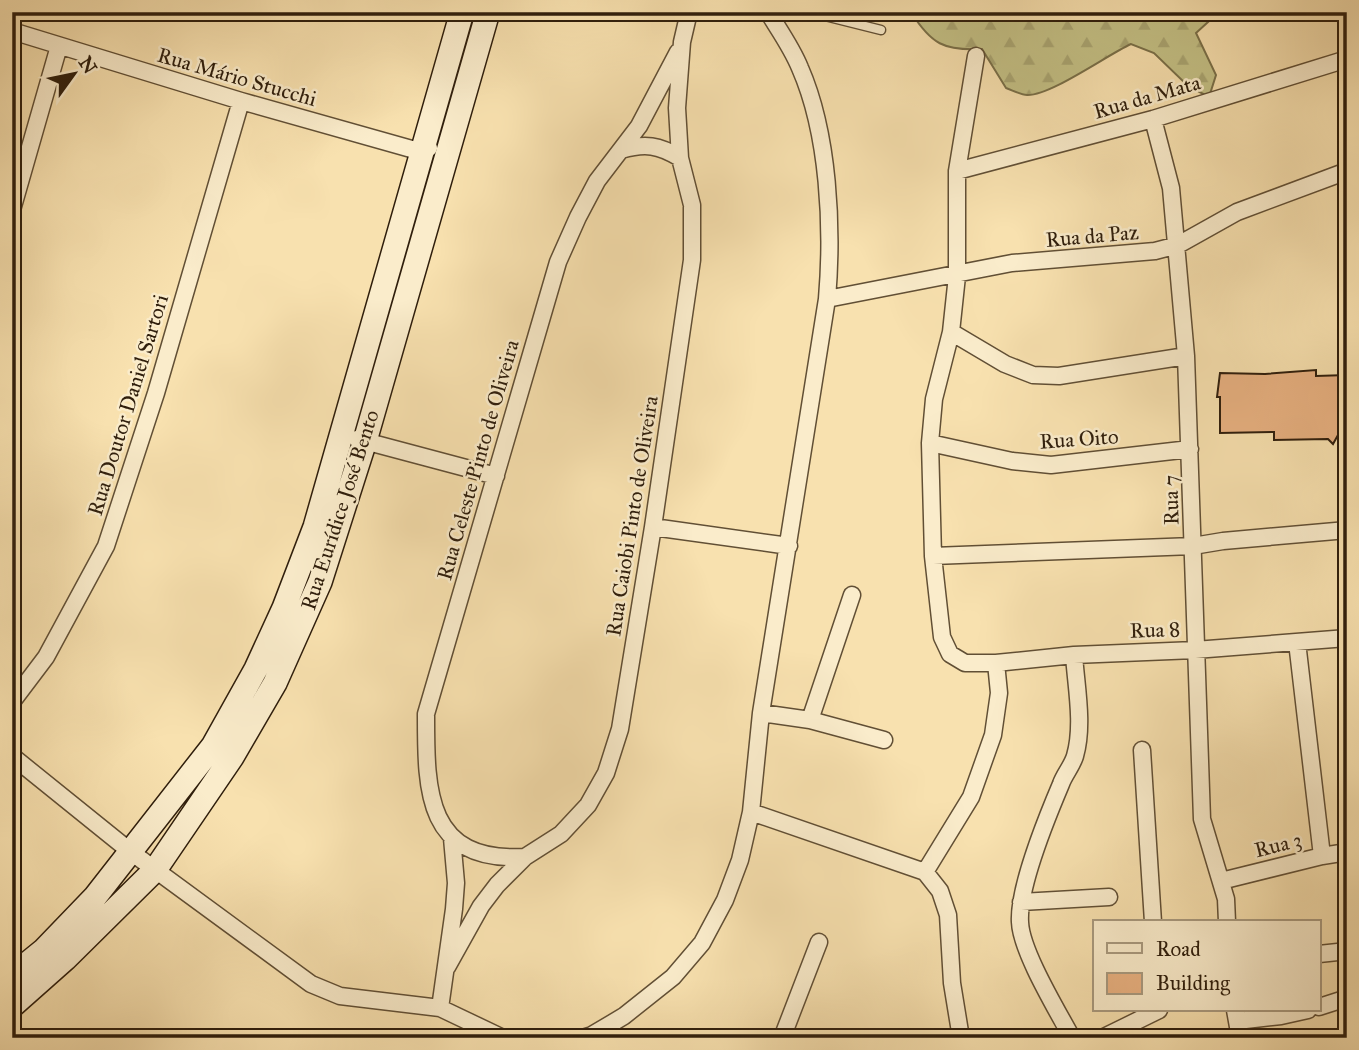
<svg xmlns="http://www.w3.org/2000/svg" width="1359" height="1050" font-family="'IM FELL Great Primer',serif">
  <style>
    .forest { fill: url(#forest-firs); stroke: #7a7049; stroke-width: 2 }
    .building { fill: #e8b181; stroke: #2f1e0c; stroke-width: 2 }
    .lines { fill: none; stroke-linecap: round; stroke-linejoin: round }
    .lane-casing { stroke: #614f35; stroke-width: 11 }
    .street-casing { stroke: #614f35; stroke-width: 19 }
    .secondary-casing { stroke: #2f1e0c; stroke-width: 26 }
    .lane { stroke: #faeccb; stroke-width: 8 }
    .street { stroke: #faeccb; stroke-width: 16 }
    .secondary { stroke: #faeccb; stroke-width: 23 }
    .labels { text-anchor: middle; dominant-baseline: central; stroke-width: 5; stroke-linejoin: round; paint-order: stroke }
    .street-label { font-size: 21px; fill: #2f1e0c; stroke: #faeccb }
  </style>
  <defs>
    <pattern id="forest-firs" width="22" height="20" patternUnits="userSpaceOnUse" patternTransform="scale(1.75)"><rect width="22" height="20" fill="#c4c186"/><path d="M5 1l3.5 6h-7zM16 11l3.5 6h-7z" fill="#a9a572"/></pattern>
  </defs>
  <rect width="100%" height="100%" fill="#f8e1af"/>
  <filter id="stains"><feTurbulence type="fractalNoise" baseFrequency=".00286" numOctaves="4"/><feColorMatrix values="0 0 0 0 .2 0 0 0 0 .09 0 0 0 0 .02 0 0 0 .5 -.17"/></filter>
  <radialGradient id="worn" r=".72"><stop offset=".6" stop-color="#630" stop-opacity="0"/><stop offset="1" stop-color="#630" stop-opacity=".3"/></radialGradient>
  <path class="forest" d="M 911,12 L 997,12 L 1030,19 L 1054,18 L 1081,12 L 1219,12 L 1196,33 L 1216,75 L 1209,97 L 1188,86 L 1154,53 L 1131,44 C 1107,55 1050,96 1027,95 C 1021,95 1012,90 1006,88 L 982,49 C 944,51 931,44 911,12 Z"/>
  <path class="building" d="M 1316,370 L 1316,376 L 1347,375 L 1347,439 L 1338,435 L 1333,444 L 1328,439 L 1274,440 L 1274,432 L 1220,433 L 1220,397 L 1217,397 L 1220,373 L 1265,374 Z"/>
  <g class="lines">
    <defs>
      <path id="lane" d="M 809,12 L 881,30"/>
      <path id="street" d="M 12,31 L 241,101 L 422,152 L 429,148
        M 976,56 L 957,171 L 957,276 L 951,332 L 934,399 L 930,443 L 933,556 L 942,637 L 950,654 L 965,663 L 996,663 L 1074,655 L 1195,650 L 1347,638
        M 1153,119 L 1171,188 L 1186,356 L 1202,819 L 1226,899 L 1227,922
        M 621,150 C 645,143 659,145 680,158
        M 957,171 L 1153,119 L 1347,59
        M 12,210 L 59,46
        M 827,299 L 1012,263 L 1155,251 L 1178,245 L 1237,212 L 1347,171
        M 951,332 L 1005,364 L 1033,375 L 1059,376 L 1186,356
        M 357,439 L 496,476
        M 930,443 L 1012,461 L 1051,465 L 1190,449
        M 653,527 L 789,546
        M 933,556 L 1193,546 L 1223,541 L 1347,530
        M 1297,642 L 1322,856
        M 12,702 L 46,657 L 106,546 L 156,393 L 241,101
        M 761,713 L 810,720 L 884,740
        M 810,720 L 852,595
        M 1142,750 L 1153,922
        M 12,756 L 131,852 L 311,984 L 340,996 L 440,1008 L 503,1038
        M 751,812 L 925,872 L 940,891 L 948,915 L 952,983 L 961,1038
        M 525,857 C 425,863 426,790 426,714 L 558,262 L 578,217 L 597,181 L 639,126 L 678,52
        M 925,872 L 971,797 L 993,735 L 999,693 L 996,663
        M 1221,881 L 1322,856 L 1347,852
        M 1021,902 L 1109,897
        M 1319,954 L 1347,951
        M 447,967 L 481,906 L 497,885 L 525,857 L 561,834 L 588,805 L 606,773 L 620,729 L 653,527 L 692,260 L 692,205 L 680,158 L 677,108 L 682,42 L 689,12
        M 1319,1007 L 1347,998
        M 440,1008 L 454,909 L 456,883 L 452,838
        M 1235,1010 L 1240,1038
        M 1237,1021 L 1281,1016 L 1308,1010
        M 582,1038 L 592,1035 L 624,1016 L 673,977 L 702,943 L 725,900 L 740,860 L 751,812 L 761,713 L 827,299 C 833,228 829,134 800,68 C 792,48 779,30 768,12
        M 782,1038 L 819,942
        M 1072,1038 C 1057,1010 1021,951 1020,922 C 1018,888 1047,817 1061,784 C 1064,775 1072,766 1075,756 C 1084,725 1076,686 1074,655
        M 1102,1038 L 1159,1010"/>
      <path id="secondary" d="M 12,976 L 44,950 L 95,897 L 213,746 L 256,669 L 284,608 L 315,527 L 462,12
        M 12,1006 L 65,959 L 155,870 L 232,757 L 275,683 L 320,582 L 365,441 L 488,12"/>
    </defs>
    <use href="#lane" class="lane-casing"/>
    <use href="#street" class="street-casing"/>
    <use href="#secondary" class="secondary-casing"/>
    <use href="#lane" class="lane"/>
    <use href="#street" class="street"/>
    <use href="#secondary" class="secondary"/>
  </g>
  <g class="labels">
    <g class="street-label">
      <text transform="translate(237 77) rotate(16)">Rua Mário Stucchi</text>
      <text transform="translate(1147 97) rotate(-16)">Rua da Mata</text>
      <text transform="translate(1092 236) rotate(-5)">Rua da Paz</text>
      <text transform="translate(128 405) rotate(-73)">Rua Doutor Daniel Sartori</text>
      <text transform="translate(1079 439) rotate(-4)">Rua Oito</text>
      <text transform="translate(478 460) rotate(-74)">Rua Celeste Pinto de Oliveira</text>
      <text transform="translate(1171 500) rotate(-91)">Rua 7</text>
      <text transform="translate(340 510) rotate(-72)">Rua Eurídice José Bento</text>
      <text transform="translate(632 516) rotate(-81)">Rua Caiobi Pinto de Oliveira</text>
      <text transform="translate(1155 630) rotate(-2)">Rua 8</text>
      <text transform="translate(1278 845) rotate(-14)">Rua 3</text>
    </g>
  </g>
  <rect width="1359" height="1050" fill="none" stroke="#f8e1af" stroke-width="42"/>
  <rect x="14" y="14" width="1331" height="1022" fill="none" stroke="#2f1e0c" stroke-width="3.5"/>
  <rect x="21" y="21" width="1317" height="1008" fill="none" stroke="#2f1e0c" stroke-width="2"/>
  <rect x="1093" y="920" width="228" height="91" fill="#faeccb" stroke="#a99a7f" stroke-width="2"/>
  <rect x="1107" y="943" width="35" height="10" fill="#faeccb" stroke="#a99a7f" stroke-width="2"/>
  <text x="1156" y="956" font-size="21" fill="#2f1e0c">Road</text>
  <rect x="1107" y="973" width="35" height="21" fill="#e8b181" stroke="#a99a7f" stroke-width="2"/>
  <text x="1156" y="990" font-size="21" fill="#2f1e0c">Building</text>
  <g transform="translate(74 74) rotate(57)" stroke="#faeccb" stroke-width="5" paint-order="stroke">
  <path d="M0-5L12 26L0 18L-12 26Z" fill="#2f1e0c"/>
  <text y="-10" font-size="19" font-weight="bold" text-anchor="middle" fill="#2f1e0c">N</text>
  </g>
  <rect width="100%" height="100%" filter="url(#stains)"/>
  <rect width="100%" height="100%" fill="url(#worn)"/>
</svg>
